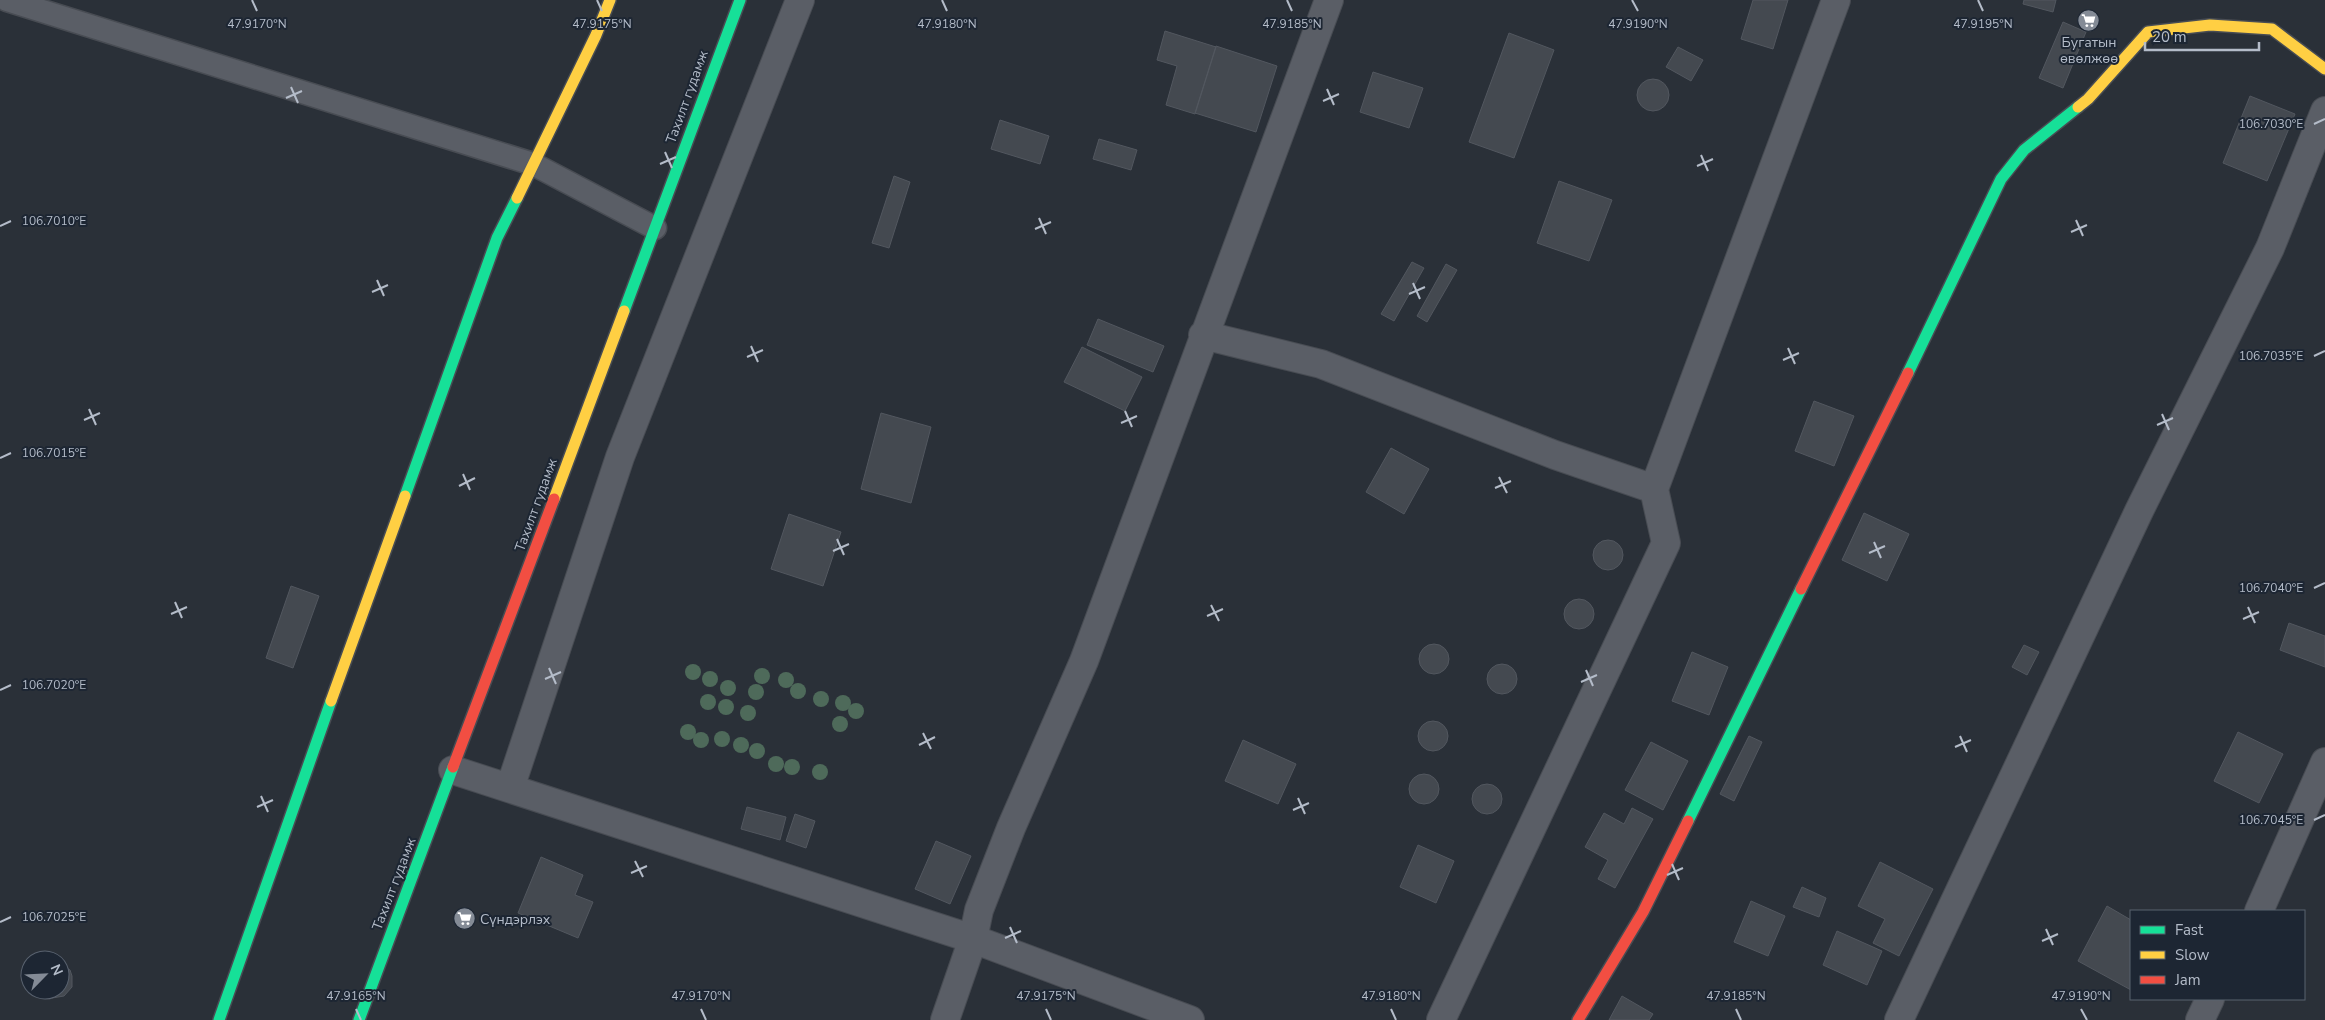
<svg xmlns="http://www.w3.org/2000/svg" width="2325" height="1020" font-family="'Nunito Sans',sans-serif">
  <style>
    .building { fill: #444950; stroke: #52575f }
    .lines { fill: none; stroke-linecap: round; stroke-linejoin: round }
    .lane-casing { stroke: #484c53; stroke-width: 25 }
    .street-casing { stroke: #484c53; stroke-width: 30 }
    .fast-casing { stroke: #484c53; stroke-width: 14 }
    .slow-casing { stroke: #484c53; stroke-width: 14 }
    .jam-casing { stroke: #484c53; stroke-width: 14 }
    .lane { stroke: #5a5e66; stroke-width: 22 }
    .street { stroke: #5a5e66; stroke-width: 28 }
    .fast { stroke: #16e098; stroke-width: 11 }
    .slow { stroke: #ffcf43; stroke-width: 11 }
    .jam { stroke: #f24e42; stroke-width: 11 }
    .tree { fill: #4e6a5a }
    .ticks { fill: none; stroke: #b4bcc9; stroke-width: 2 }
    .labels { text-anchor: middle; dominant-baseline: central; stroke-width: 4; stroke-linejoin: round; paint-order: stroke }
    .poi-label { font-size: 14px; fill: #b4bcc9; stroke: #1d2633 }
    .street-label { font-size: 14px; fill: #b4bcc9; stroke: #1d2633 }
    .ticks-label { font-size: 12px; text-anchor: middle; fill: #b4bcc9; stroke: #1d2633; stroke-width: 4; stroke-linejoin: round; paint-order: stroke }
  </style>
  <rect width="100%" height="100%" fill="#2a3038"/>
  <path class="building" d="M 1753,0 L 1788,0 L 1773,49 L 1741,39 Z
    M 2024,0 L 2056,0 L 2053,12 L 2023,4 Z
    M 2063,22 L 2086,32 L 2063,88 L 2039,78 Z
    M 1165,31 L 1216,47 L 1195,114 L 1166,105 L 1177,66 L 1157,60 Z
    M 1509,33 L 1554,50 L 1514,158 L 1469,142 Z
    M 1216,46 L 1277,66 L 1256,132 L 1195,113 Z
    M 1678,47 L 1703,60 L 1691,81 L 1666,67 Z
    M 1373,72 L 1423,88 L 1409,128 L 1360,112 Z
    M1637 95a16 16 0 1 1 32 0a16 16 0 1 1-32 0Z
    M 2250,96 L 2295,114 L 2267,181 L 2223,163 Z
    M 1000,120 L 1049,136 L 1040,164 L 991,149 Z
    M 1099,139 L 1137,150 L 1131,170 L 1093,159 Z
    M 894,176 L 910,182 L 889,248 L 872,243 Z
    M 1559,181 L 1612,200 L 1589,261 L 1537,243 Z
    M 1412,262 L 1424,268 L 1394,321 L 1381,314 Z
    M 1446,264 L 1457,270 L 1427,322 L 1417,316 Z
    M 1098,319 L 1164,346 L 1153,372 L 1087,345 Z
    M 1082,347 L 1142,377 L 1125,411 L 1064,382 Z
    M 1814,401 L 1854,416 L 1834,466 L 1795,451 Z
    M 881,413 L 931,427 L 911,503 L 861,489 Z
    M 1391,448 L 1429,469 L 1404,514 L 1366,492 Z
    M 1864,513 L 1909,534 L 1887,581 L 1842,560 Z
    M 789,514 L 841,532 L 823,586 L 771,569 Z
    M1593 555a15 15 0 1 1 30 0a15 15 0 1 1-30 0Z
    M 291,586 L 319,596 L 293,668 L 266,658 Z
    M1564 614a15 15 0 1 1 30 0a15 15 0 1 1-30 0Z
    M 2289,623 L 2325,636 L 2325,667 L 2280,650 Z
    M1419 659a15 15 0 1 1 30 0a15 15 0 1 1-30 0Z
    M 2024,645 L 2039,652 L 2027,675 L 2012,667 Z
    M 1692,652 L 1728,667 L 1709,715 L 1672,701 Z
    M1487 679a15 15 0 1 1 30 0a15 15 0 1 1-30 0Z
    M1418 736a15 15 0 1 1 30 0a15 15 0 1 1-30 0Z
    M 2238,732 L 2283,754 L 2259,803 L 2214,781 Z
    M 1749,736 L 1762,742 L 1734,801 L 1720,794 Z
    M 1243,740 L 1296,764 L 1278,804 L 1225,781 Z
    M 1651,742 L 1688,761 L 1663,810 L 1625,790 Z
    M1409 789a15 15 0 1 1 30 0a15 15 0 1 1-30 0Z
    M1472 799a15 15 0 1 1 30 0a15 15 0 1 1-30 0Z
    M 747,807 L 786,817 L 780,840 L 741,829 Z
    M 1632,808 L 1653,819 L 1615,888 L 1598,879 L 1608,860 L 1585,847 L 1604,813 L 1624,824 Z
    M 795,814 L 815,821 L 806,848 L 786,841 Z
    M 936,841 L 971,856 L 950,904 L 915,889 Z
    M 1418,845 L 1454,861 L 1436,903 L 1400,887 Z
    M 541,857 L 583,875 L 575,895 L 593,902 L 578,938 L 518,913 Z
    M 1880,862 L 1933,889 L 1899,956 L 1873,943 L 1885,919 L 1858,906 Z
    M 1802,887 L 1826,898 L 1819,917 L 1793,907 Z
    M 1751,901 L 1785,916 L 1768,956 L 1734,942 Z
    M 2107,906 L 2131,920 L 2131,990 L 2078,961 Z
    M 1837,931 L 1882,951 L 1867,985 L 1823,965 Z
    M 60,963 L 70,970 L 72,976 L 72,987 L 64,996 L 52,998 L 47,996 L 40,990 L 60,990 Z
    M 1622,996 L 1653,1014 L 1649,1020 L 1609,1020 Z"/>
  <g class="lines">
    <defs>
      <path id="lane" d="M 7,0 L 533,164 L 655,228"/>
      <path id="street" d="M 1203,335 L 1321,364 L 1555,455 L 1654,489
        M 453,770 L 973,939 L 1190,1020
        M 510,788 L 620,457 L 800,0
        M 2259,911 L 2325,762
        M 945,1020 L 973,939 L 979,910 L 1011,828 L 1084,661 L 1329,0
        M 1441,1020 L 1666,543 L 1654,489 L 1836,0
        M 1899,1020 L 2139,511 L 2270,248 L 2325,111
        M 2200,1020 L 2210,999"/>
      <path id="fast" d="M 624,311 L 740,0
        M 1908,373 L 2001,179 L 2024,150 L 2078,107
        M 405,496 L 497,238 L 517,198
        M 1688,821 L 1801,589
        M 219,1020 L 331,701
        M 359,1020 L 453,767"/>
      <path id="slow" d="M 2078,107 L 2088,99 L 2148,32 L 2210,25 L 2272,29 L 2325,69
        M 517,198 L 596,35 L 610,0
        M 554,499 L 624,311
        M 331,701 L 405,496"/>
      <path id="jam" d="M 1801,589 L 1908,373
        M 453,767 L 554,499
        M 1578,1020 L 1643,912 L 1688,821"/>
    </defs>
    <use href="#lane" class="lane-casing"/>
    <use href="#street" class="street-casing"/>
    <use href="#fast" class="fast-casing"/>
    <use href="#slow" class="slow-casing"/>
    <use href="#jam" class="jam-casing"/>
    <use href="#lane" class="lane"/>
    <use href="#street" class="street"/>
    <use href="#fast" class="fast"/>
    <use href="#slow" class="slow"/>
    <use href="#jam" class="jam"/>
  </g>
  <g class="tree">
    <circle cx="693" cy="672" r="8"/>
    <circle cx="762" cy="676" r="8"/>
    <circle cx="710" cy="679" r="8"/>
    <circle cx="786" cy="680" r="8"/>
    <circle cx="728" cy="688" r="8"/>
    <circle cx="798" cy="691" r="8"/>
    <circle cx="756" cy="692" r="8"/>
    <circle cx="821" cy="699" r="8"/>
    <circle cx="708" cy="702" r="8"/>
    <circle cx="843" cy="703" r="8"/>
    <circle cx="726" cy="707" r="8"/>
    <circle cx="856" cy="711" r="8"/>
    <circle cx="748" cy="713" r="8"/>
    <circle cx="840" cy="724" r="8"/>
    <circle cx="688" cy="732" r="8"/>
    <circle cx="722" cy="739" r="8"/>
    <circle cx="701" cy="740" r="8"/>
    <circle cx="741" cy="745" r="8"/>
    <circle cx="757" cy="751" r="8"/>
    <circle cx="776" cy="764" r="8"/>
    <circle cx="792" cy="767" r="8"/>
    <circle cx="820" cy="772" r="8"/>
  </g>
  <path class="ticks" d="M 252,0 L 257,11M 597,0 L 602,11M 942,0 L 947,11M 1287,0 L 1292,11M 1632,0 L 1638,11M 1978,0 L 1983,11M 291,87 L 298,103M 1327,89 L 1334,105M 286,98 L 302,91M 1323,101 L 1339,94M 2314,124 L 2325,119M 665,152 L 672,168M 1701,155 L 1708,171M 660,164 L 676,157M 1697,166 L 1713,159M 1039,218 L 1046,234M 2076,220 L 2083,236M 0,226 L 11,221M 1035,229 L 1051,222M 2071,232 L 2087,225M 377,280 L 384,296M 1413,283 L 1420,299M 372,292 L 388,285M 1409,294 L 1425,287M 751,346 L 758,362M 1788,348 L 1795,364M 2314,356 L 2325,351M 747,357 L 763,350M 1783,360 L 1799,353M 89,409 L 96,425M 1125,411 L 1132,427M 2162,414 L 2169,430M 84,420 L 100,413M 1121,423 L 1137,416M 2157,425 L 2173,418M 0,458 L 11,453M 463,474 L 470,490M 1499,477 L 1507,493M 459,486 L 475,478M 1495,488 L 1511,481M 837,539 L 844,555M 1874,542 L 1881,558M 833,551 L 849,544M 1869,553 L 1885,546M 2314,588 L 2325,583M 175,602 L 182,618M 1211,605 L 1219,621M 2248,607 L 2255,623M 171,614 L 187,607M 1207,616 L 1223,609M 2243,619 L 2259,612M 549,668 L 556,684M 1586,670 L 1593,686M 545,679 L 561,672M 1581,682 L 1597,675M 0,690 L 11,685M 923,733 L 931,749M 1960,736 L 1967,752M 919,745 L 935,737M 1955,747 L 1971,740M 261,796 L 268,812M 1298,798 L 1305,814M 257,807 L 273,800M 1293,810 L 1309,803M 2314,820 L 2325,815M 635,861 L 643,877M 1672,864 L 1679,880M 631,873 L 647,866M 1667,875 L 1683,868M 0,922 L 11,917M 1010,927 L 1017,943M 2046,929 L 2053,945M 1005,938 L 1021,931M 2042,941 L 2058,934M 356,1009 L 361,1020M 701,1009 L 706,1020M 1046,1009 L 1051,1020M 1391,1009 L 1396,1020M 1736,1009 L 1741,1020M 2081,1009 L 2087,1020"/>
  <defs>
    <symbol id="supermarket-disc" viewBox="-11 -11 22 22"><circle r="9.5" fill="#848b96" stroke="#1d2633"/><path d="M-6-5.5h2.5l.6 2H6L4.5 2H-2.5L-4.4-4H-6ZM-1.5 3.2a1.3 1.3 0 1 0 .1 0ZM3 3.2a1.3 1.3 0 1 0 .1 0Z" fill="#fff"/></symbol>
  </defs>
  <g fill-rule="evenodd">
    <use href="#supermarket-disc" x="2076" y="8" width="25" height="25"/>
    <use href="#supermarket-disc" x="452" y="906" width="25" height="25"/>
  </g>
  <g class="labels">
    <g class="poi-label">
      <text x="2089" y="42">Бугатын<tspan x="2089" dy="16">өвөлжөө</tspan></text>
      <text x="480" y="919" text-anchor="start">Сүндэрлэх</text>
    </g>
    <g class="street-label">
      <text transform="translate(687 97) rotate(-70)">Тахилт гудамж</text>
      <text transform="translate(536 505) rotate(-70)">Тахилт гудамж</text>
      <text transform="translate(394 884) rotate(-69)">Тахилт гудамж</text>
    </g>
  </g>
  <g class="ticks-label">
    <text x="257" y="28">47.9170°N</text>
    <text x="602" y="28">47.9175°N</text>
    <text x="947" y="28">47.9180°N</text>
    <text x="1292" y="28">47.9185°N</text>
    <text x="1638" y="28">47.9190°N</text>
    <text x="1983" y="28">47.9195°N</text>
    <text x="2271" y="128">106.7030°E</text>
    <text x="54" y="225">106.7010°E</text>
    <text x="2271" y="360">106.7035°E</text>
    <text x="54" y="457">106.7015°E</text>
    <text x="2271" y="592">106.7040°E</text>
    <text x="54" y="689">106.7020°E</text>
    <text x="2271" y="824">106.7045°E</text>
    <text x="54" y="921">106.7025°E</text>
    <text x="356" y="1000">47.9165°N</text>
    <text x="701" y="1000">47.9170°N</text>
    <text x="1046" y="1000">47.9175°N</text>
    <text x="1391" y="1000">47.9180°N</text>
    <text x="1736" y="1000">47.9185°N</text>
    <text x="2081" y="1000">47.9190°N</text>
  </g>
  <rect x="2130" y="910" width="175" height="90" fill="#1d2633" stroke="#59626f"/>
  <rect x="2140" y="926" width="25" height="8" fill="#16e098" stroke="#59626f"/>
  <text x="2175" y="935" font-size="15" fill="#b4bcc9">Fast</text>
  <rect x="2140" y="951" width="25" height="8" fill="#ffcf43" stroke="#59626f"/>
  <text x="2175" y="960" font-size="15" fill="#b4bcc9">Slow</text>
  <rect x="2140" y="976" width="25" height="8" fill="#f24e42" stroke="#59626f"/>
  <text x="2175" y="985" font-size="15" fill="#b4bcc9">Jam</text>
  <g transform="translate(45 975) rotate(66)"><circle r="24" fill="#1d2633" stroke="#59626f"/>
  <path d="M0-4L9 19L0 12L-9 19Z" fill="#848b96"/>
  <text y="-8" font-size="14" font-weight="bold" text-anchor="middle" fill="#b4bcc9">N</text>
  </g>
  <path d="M2145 42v8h114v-8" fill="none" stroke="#b4bcc9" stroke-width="2.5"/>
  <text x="2152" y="42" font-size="15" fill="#b4bcc9" stroke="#1d2633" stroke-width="4" paint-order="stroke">20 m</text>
</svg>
